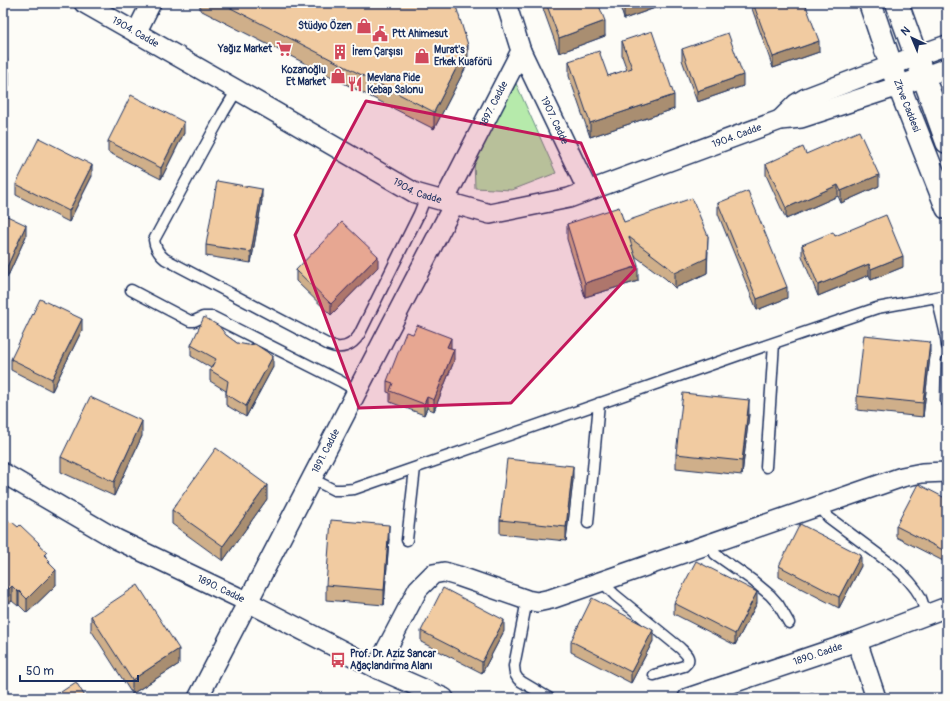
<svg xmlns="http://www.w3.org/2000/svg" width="950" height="701" font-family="Pangolin,sans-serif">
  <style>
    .green { fill: #b6eaab; stroke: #688c84 }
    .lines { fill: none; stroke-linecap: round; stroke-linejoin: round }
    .service-casing { stroke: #1b2f5e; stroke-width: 13 }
    .minor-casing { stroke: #1b2f5e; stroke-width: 22 }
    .secondary-casing { stroke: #1b2f5e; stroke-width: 25 }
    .service { stroke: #fdfcf7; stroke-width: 10 }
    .minor { stroke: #fdfcf7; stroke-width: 19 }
    .secondary { stroke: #fdfcf7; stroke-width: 22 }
    .wall { fill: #cfaf8a; stroke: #1b2f5e }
    .shaded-wall { fill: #a98e71; stroke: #1b2f5e }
    .building { fill: #f1cba1; stroke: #1b2f5e }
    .marked { fill: #c2185b; fill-opacity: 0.2; stroke: #c2185b; stroke-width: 3; stroke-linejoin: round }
    .labels { text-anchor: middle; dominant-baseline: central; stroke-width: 4; stroke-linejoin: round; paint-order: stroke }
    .poi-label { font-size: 10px; font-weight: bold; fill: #1b2f5e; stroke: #fdfcf7; text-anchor: start }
    .street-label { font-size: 10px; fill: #1b2f5e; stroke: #fdfcf7 }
  </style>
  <rect width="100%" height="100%" fill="#fdfcf7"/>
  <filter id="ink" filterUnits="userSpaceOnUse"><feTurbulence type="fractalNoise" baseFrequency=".025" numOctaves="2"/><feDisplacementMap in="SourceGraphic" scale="8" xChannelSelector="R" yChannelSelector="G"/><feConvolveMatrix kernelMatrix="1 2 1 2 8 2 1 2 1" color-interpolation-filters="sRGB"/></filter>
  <g filter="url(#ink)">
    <path class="green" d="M 514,79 L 556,173 L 512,190 L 475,188 L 474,160 Z"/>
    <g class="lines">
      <defs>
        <path id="service" d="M 237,90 L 223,113 L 154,240 C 155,248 159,254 165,259 L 329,345 C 341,350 352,346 359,335 L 419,214 L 426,196
          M 131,290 L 190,321 L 194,321 L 203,317 L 213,317 L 340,381 L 357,391
          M 937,297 L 945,331 L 947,346
          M 946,401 L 947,361
          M 766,467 L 774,343
          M 312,479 L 334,490 L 342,490 L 354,489 L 753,350 L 877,308 L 947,295
          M 821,506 L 824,512 L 828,517 L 895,567 C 905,576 914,585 920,596 C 923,602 924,609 926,615
          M 588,523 L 599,403
          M 407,540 L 415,468
          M 711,544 L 715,554 L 752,580 L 770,595 L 778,604 L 789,623
          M 604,581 L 608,588 L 615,595 L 680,648 C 686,654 693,659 684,666 L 654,675
          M 527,600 L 514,666 L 515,674 L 518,679 L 522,682 L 549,698"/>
        <g id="minor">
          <path id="s1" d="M 84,3 L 237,90 L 415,193 L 490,214 L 569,198 L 780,120 L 801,118 L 899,86 L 947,68"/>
          <path d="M 136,33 L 151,3"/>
          <path id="s2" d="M 521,51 L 588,191"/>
          <path d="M 780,120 L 796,104 L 806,98 L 916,56 L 947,45"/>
          <path id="s3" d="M 444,201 L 521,51 L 506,3"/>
          <path id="s4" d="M 3,473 L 116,539 L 248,602 L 378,669 L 444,698"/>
          <path d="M 857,641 L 876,698"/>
          <path d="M 378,669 L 385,652 L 418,589 L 433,574 L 444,572 L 458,576 L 527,600 L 537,602 L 551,599 L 902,477 L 922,473 L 947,472"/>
          <path id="s5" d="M 198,698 L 454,204"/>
          <path id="s6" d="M 688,698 L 857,641 L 947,607"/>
        </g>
        <g id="secondary">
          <path id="s7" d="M 870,3 L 893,71 L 947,208"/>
          <path d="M 897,3 L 947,142"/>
        </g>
      </defs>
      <use href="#service" class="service-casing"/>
      <use href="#minor" class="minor-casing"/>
      <use href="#secondary" class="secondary-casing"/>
      <use href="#service" class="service"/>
      <use href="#minor" class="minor"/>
      <use href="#secondary" class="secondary"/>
    </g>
    <path class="wall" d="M 200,3 L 455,3 L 468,63 L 434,129 L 200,10 Z
      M 541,3 L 598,3 L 605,36 L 559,53 Z
      M 619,3 L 669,3 L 624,19 Z
      M 750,3 L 805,3 L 819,52 L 773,68 Z
      M 622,41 L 674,109 L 590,137 L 569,76 L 569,61 L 608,76 L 627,70 L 622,56 Z
      M 682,49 L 743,86 L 697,102 L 682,60 Z
      M 184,133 L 161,179 L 108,152 L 108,141 Z
      M 806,154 L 879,186 L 841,203 L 838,196 L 786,219 L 766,175 L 766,164 Z
      M 92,176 L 69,222 L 16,195 L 16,184 Z
      M 262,200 L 251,263 L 206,256 L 206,245 Z
      M 718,203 L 787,298 L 757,310 L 718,214 Z
      M 3,214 L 26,236 L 7,278 L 3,276 Z
      M 624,222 L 708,251 L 707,273 L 675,288 L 666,279 L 635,256 L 638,281 L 585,297 L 567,239 L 567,224 Z
      M 835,236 L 903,267 L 871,280 L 869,275 L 818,296 L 802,256 L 802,245 Z
      M 378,267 L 331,315 L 296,281 L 296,270 Z
      M 82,330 L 52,391 L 11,370 L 11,359 Z
      M 226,335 L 237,343 L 273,367 L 246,417 L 226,405 L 226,391 L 210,381 L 210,370 L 211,368 L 191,356 L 191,345 Z
      M 451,348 L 454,361 L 434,411 L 427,408 L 424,415 L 390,402 L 390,393 L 387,392 L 387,381 Z
      M 930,356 L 923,417 L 857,410 L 857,396 Z
      M 749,414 L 742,475 L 676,468 L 676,454 Z
      M 142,436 L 114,496 L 61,472 L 61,457 Z
      M 573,480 L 566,541 L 500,534 L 500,520 Z
      M 267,499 L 223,561 L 172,524 L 172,510 Z
      M 947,499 L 947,563 L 896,537 L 896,526 Z
      M 3,515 L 11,523 L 18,527 L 39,544 L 50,564 L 56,585 L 27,613 L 19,605 L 18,606 L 12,601 L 9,603 L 3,596 Z
      M 389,539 L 384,605 L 326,600 L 326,585 Z
      M 779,566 L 861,566 L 839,608 L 779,577 Z
      M 674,603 L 757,603 L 735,645 L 674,614 Z
      M 91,616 L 179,664 L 132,694 L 91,630 Z
      M 421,631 L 504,631 L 482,673 L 421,642 Z
      M 571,641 L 653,641 L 631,683 L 571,652 Z"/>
    <path class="shaded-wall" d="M 639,3 L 669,3 L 624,19 L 624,8 Z
      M 605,21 L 605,36 L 559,53 L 559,38 Z
      M 819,41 L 819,52 L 773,68 L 773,57 Z
      M 468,45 L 468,63 L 434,129 L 434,112 Z
      M 7,59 L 7,72 L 9,72 L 9,86 L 3,88 L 4,61 Z
      M 743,75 L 743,86 L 697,102 L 697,91 Z
      M 674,95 L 674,109 L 590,137 L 590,123 Z
      M 184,122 L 184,133 L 161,179 L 161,168 Z
      M 92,165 L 92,176 L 69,222 L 69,211 Z
      M 879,175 L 879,186 L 841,203 L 841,191 Z
      M 838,185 L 838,196 L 786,219 L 786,208 Z
      M 262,189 L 262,200 L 251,263 L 251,252 Z
      M 26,225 L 26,236 L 7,278 L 7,267 Z
      M 708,236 L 707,273 L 675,288 L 675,273 Z
      M 378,256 L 378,267 L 331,315 L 331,304 Z
      M 903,256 L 903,267 L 871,280 L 871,269 Z
      M 869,264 L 869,275 L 818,296 L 818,285 Z
      M 638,266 L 638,281 L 585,297 L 585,283 Z
      M 787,287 L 787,298 L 757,310 L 757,299 Z
      M 82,319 L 82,330 L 52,391 L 52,379 Z
      M 451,338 L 451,349 L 447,347 Z
      M 930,342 L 930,356 L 923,417 L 923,403 Z
      M 454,349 L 454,361 L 434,411 L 434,400 Z
      M 273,356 L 273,367 L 246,417 L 246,406 Z
      M 427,397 L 427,408 L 424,415 L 424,404 Z
      M 749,400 L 749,414 L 742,475 L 742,461 Z
      M 142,421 L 142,436 L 114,496 L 114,482 Z
      M 573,466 L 573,480 L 566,541 L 566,527 Z
      M 267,485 L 267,499 L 223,561 L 223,546 Z
      M 389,525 L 389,539 L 384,605 L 384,590 Z
      M 861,555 L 861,566 L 839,608 L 839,597 Z
      M 56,570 L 56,585 L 27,613 L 27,599 Z
      M 12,586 L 12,601 L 9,603 L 9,589 Z
      M 19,591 L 19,605 L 18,606 L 18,592 Z
      M 757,592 L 757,603 L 735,645 L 735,634 Z
      M 504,620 L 504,631 L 482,673 L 482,662 Z
      M 653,630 L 653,641 L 631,683 L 631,672 Z
      M 179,649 L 179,664 L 132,694 L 132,680 Z"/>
    <path class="building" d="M 221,3 L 455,3 L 468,45 L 434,112 Z
      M 546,3 L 598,3 L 605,21 L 559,38 Z
      M 622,3 L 639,3 L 624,8 Z
      M 753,3 L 805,3 L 819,41 L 773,57 Z
      M 652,31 L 674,95 L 590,123 L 569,61 L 599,51 L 608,76 L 632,68 L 622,41 Z
      M 728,33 L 743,75 L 697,91 L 682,49 Z
      M 3,50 L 7,59 L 4,61 L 9,72 L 3,74 Z
      M 131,95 L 184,122 L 161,168 L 108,141 Z
      M 859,131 L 879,175 L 841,191 L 838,185 L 786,208 L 766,164 L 803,147 L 806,154 Z
      M 39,138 L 92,165 L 69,211 L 16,184 Z
      M 217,181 L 262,189 L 251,252 L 206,245 Z
      M 748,191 L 787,287 L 757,299 L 718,203 Z
      M 692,198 L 708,236 L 707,258 L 675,273 L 666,265 L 629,237 L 638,266 L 585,283 L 567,224 L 619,207 L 624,222 Z
      M 3,214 L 26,225 L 7,267 L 3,265 Z
      M 886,215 L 903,256 L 871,269 L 869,264 L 818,285 L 802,245 L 833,232 L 835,236 Z
      M 342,222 L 378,256 L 331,304 L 296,270 Z
      M 40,299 L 82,319 L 52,379 L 11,359 Z
      M 204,317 L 219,326 L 226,335 L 237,343 L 248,345 L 255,344 L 273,356 L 246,406 L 226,394 L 228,381 L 210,370 L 216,359 L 191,345 Z
      M 417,325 L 451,338 L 447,347 L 454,349 L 434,400 L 427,397 L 424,404 L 390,391 L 393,383 L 387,381 L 406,332 L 413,334 Z
      M 864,335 L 930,342 L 923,403 L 857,396 Z
      M 683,393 L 749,400 L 742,461 L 676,454 Z
      M 90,397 L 142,421 L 114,482 L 61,457 Z
      M 216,448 L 267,485 L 223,546 L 172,510 Z
      M 507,459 L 573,466 L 566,527 L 500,520 Z
      M 918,484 L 947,499 L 947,552 L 896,526 Z
      M 3,515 L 11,523 L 12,522 L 18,527 L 20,525 L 39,543 L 38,544 L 47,552 L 44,555 L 50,561 L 48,562 L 56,570 L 27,599 L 19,591 L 18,592 L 12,586 L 9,589 L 3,582 Z
      M 331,520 L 389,525 L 384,590 L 326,585 Z
      M 800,524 L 861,555 L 839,597 L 779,566 Z
      M 696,561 L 757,592 L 735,634 L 674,603 Z
      M 138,585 L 179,649 L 132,680 L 91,616 Z
      M 443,588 L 504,620 L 482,662 L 421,631 Z
      M 592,598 L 653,630 L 631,672 L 571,641 Z
      M 76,682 L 86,698 L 52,698 Z
      M 813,693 L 814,698 L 799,698 Z"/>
  </g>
  <path class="marked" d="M 366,101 L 581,143 L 635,269 L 511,403 L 359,408 L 295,235 Z"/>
  <defs>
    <symbol id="shop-bare" viewBox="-9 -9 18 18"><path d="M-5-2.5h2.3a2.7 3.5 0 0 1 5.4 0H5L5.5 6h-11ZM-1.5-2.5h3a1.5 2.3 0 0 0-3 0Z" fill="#d1495b" stroke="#fdfcf7" stroke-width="2.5" paint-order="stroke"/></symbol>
    <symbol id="civic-bare" viewBox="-9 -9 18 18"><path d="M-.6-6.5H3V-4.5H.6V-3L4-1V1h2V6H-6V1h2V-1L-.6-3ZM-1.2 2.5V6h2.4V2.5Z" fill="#d1495b" stroke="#fdfcf7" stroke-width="2.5" paint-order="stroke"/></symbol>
    <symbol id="supermarket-bare" viewBox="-9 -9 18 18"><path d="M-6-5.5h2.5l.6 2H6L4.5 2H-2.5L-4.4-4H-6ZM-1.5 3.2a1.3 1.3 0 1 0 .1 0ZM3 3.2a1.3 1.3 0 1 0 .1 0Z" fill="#d1495b" stroke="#fdfcf7" stroke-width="2.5" paint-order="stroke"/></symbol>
    <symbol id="building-bare" viewBox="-9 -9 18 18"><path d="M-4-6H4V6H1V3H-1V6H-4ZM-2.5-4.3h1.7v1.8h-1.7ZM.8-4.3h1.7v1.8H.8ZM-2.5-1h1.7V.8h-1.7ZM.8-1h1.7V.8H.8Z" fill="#d1495b" stroke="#fdfcf7" stroke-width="2.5" paint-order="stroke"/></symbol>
    <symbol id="restaurant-bare" viewBox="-9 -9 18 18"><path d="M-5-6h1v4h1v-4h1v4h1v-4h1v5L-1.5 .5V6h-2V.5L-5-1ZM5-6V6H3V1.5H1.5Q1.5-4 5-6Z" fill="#d1495b" stroke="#fdfcf7" stroke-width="2.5" paint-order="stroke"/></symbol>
    <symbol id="bus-bare" viewBox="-9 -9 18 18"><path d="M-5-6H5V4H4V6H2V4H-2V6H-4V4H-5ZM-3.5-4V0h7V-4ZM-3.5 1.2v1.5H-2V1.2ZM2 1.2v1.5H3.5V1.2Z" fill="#d1495b" stroke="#fdfcf7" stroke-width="2.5" paint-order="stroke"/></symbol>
  </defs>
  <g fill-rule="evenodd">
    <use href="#shop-bare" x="353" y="15" width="22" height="22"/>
    <use href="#civic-bare" x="369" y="23" width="22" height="22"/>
    <use href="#supermarket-bare" x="273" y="38" width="22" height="22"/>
    <use href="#building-bare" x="329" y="41" width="22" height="22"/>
    <use href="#shop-bare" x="411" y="45" width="22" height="22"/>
    <use href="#shop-bare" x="327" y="65" width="22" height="22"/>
    <use href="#restaurant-bare" x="344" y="73" width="22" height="22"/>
    <use href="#bus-bare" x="327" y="649" width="22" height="22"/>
  </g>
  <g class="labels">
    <g class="poi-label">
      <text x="352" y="26" text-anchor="end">Stüdyo Özen</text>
      <text x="392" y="34">Ptt Ahimesut</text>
      <text x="272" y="49" text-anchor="end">Yağız Market</text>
      <text x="434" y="50">Murat's<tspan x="434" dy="12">Erkek Kuaförü</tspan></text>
      <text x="352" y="52">İrem Çarşısı</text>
      <text x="326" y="70" text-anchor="end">Kozanoğlu<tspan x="326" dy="12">Et Market</tspan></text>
      <text x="367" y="78">Mevlana Pide<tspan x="367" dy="12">Kebap Salonu</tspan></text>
      <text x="350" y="654">Prof. Dr. Aziz Sancar<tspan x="350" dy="12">Ağaçlandırma Alanı</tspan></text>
    </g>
    <g class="street-label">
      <text stroke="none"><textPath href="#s1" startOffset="59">1904. Cadde</textPath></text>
      <text stroke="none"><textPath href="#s3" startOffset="109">1897. Cadde</textPath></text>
      <text stroke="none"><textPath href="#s7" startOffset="109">Zirve Caddesi</textPath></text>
      <text stroke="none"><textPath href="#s2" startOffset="77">1907. Cadde</textPath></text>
      <text stroke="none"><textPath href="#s1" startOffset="719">1904. Cadde</textPath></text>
      <text stroke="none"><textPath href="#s1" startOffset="383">1904. Cadde</textPath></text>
      <text stroke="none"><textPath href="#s5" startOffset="278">1891. Cadde</textPath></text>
      <text stroke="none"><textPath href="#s4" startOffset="247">1890. Cadde</textPath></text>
      <text stroke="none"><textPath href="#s6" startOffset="137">1890. Cadde</textPath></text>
    </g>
  </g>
  <rect width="950" height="701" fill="none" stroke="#fdfcf7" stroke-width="16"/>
  <rect x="8" y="8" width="934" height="685" fill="none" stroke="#1b2f5e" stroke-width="1.5" filter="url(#ink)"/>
  <g transform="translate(912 38) rotate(316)" stroke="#fdfcf7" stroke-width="3" paint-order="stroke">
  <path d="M0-3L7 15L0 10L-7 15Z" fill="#1b2f5e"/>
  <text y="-6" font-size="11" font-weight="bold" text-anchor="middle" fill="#1b2f5e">N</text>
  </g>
  <path d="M20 675v6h118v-6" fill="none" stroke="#1b2f5e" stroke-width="2"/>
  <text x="26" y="675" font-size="12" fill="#1b2f5e" stroke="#fdfcf7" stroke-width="3" paint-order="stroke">50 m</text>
</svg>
